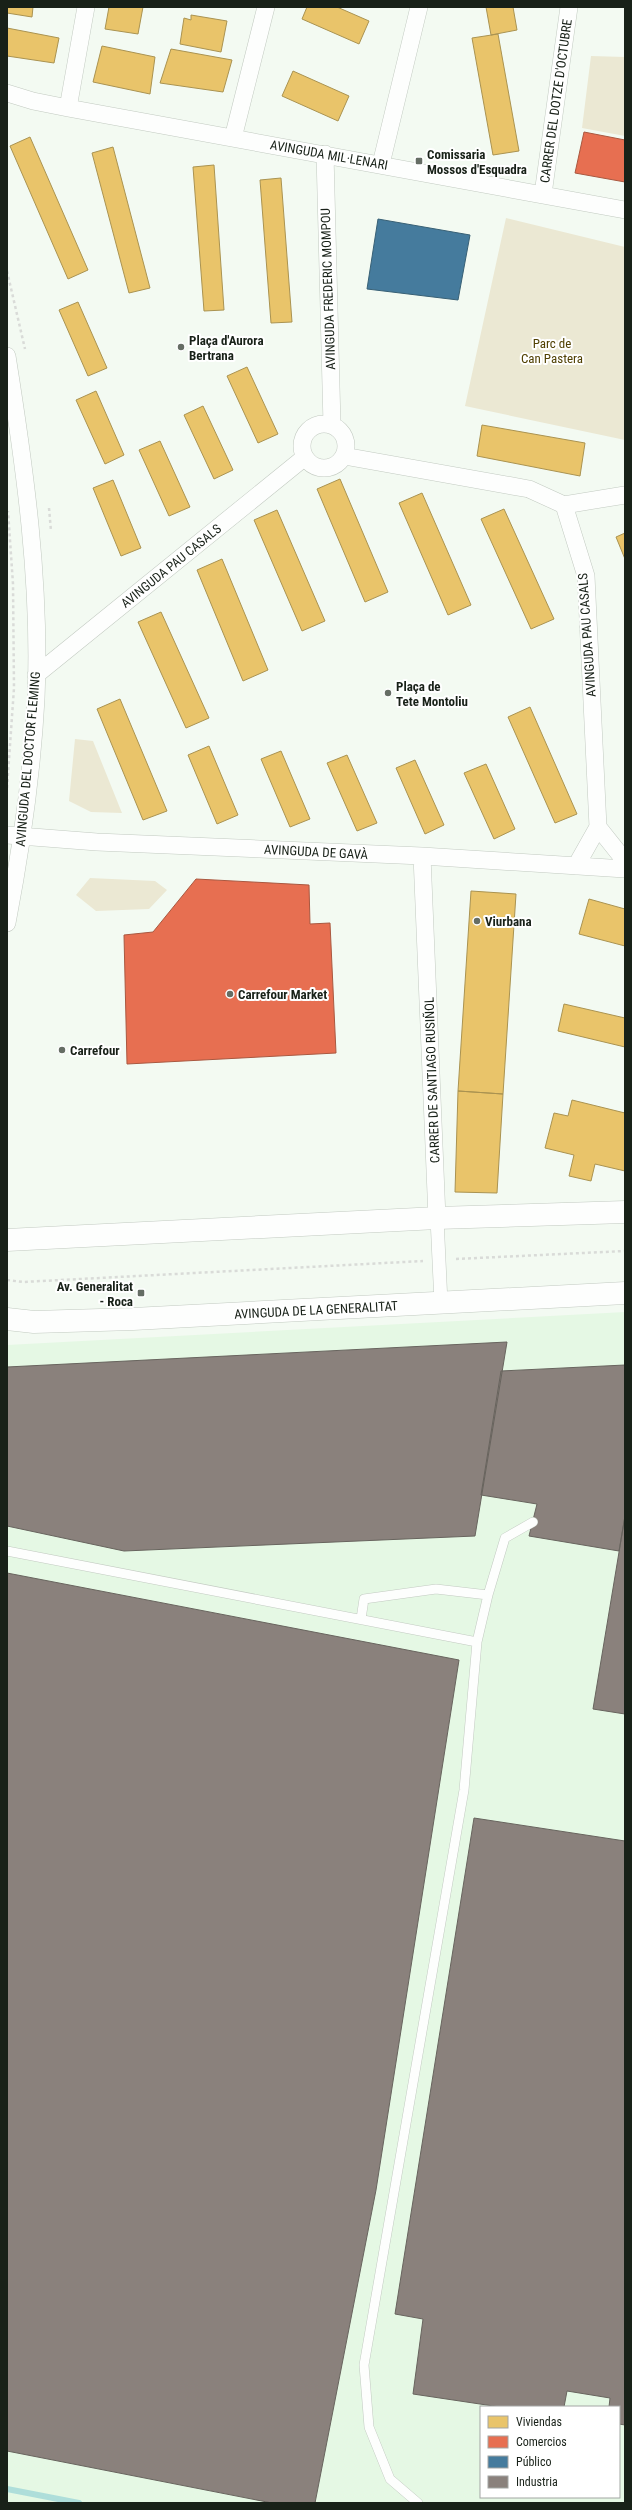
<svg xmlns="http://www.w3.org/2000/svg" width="632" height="2510" font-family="'Roboto Condensed',sans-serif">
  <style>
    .built { fill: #e5f8e4; fill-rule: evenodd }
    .green { fill: #ebe8d3 }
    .homes { fill: #e9c46a; stroke: #aa9351 }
    .shops { fill: #e76f51; stroke: #a95840 }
    .public { fill: #457b9d; stroke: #386075 }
    .industry { fill: #8a817c; stroke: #68645e }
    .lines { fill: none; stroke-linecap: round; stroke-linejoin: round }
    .stream { stroke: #aededa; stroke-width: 6 }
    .service-casing { stroke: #c2cac1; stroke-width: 10 }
    .pedestrian-casing { stroke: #c2cac1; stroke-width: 14 }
    .minor-casing { stroke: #c2cac1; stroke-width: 18 }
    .tertiary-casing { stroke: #c2cac1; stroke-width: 23 }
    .path { stroke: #d9dbd8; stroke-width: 2.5; stroke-dasharray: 3 3; stroke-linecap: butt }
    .service { stroke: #fdfefd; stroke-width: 9 }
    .pedestrian { stroke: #fdfefd; stroke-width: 13 }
    .minor { stroke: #fdfefd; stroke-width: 17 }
    .tertiary { stroke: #fdfefd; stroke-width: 22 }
    .poi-dot { fill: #656d64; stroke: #fff; stroke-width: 1.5 }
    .labels { text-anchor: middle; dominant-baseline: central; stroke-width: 4; stroke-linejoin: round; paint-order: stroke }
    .street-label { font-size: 13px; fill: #182118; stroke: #fff }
    .poi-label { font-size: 13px; font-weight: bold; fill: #182118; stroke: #fff; text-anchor: start }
    .park-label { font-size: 13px; fill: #514103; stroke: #fff }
  </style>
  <rect width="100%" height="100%" fill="#f3faf2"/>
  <path class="built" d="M 625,1312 L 625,2503 L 7,2503 L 7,1345 ZM 481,2407 L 619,2407 L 619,2497 L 481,2497 Z"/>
  <path class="green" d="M 591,56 L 625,57 L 625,136 L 582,128 Z
    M 506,218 L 625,247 L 625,440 L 465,406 Z
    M 75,739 L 93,741 L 122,813 L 91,812 L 69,801 Z
    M 90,878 L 155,881 L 167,890 L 149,909 L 96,911 L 76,895 Z"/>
  <path class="homes" d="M 7,7 L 33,7 L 32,17 L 7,13 Z
    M 109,7 L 143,7 L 138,34 L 105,29 Z
    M 307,7 L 337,7 L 369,21 L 359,44 L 302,19 Z
    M 486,7 L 513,7 L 517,30 L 491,35 Z
    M 191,15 L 227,21 L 221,52 L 180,44 L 184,18 L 191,20 Z
    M 7,28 L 59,38 L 54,63 L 7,56 Z
    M 498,34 L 519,151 L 493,155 L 472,38 Z
    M 102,46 L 155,57 L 150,94 L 93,82 Z
    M 171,49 L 232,60 L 223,92 L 160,83 Z
    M 293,71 L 349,96 L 338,121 L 282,96 Z
    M 30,137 L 88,270 L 68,279 L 10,146 Z
    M 113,147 L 150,288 L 129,293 L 92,153 Z
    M 214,165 L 224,310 L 204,311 L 193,167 Z
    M 281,178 L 292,322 L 271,323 L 260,180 Z
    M 78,302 L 107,368 L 88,376 L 59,310 Z
    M 247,367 L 278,434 L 258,443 L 227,376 Z
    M 96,391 L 124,455 L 105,464 L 76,400 Z
    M 203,406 L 233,470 L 214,479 L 184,415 Z
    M 482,425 L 585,443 L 580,476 L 477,456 Z
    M 160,441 L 190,507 L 169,516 L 139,450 Z
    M 340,479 L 388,592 L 365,602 L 317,489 Z
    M 113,480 L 141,548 L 121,556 L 93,488 Z
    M 422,493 L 471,605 L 448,615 L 399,503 Z
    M 504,509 L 554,619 L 531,629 L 481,519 Z
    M 277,510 L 325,621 L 302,631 L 254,520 Z
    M 625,533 L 625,559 L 616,537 Z
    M 222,559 L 268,670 L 243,681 L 197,570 Z
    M 161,612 L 209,718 L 186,728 L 138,622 Z
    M 120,699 L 167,811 L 143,820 L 97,709 Z
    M 530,707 L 577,814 L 555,823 L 508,717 Z
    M 209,746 L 238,815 L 217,824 L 188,755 Z
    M 281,751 L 310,819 L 290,827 L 261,759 Z
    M 347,755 L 377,823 L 357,831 L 327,763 Z
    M 415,760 L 444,825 L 425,834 L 396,768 Z
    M 486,764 L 515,829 L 494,839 L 464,773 Z
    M 471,891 L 516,894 L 503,1094 L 458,1091 Z
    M 589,899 L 625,909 L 625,946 L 579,934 Z
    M 564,1004 L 625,1018 L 625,1047 L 558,1031 Z
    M 458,1091 L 503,1094 L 497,1193 L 455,1192 Z
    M 572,1100 L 625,1113 L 625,1171 L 595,1164 L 591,1181 L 569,1176 L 574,1155 L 545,1148 L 554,1113 L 568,1116 Z"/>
  <path class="shops" d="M 584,132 L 625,140 L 625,182 L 575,173 Z
    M 196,879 L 309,885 L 310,924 L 330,923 L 336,1053 L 127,1064 L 124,935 L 153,932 Z"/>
  <path class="public" d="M 378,219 L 470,235 L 458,300 L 367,289 Z"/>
  <path class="industry" d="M 507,1342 L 475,1536 L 124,1551 L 7,1526 L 7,1367 Z
    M 625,1365 L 625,1516 L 619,1551 L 529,1536 L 537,1504 L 481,1495 L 501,1371 Z
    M 625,1516 L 625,1714 L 593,1709 Z
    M 7,1573 L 459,1660 L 376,2190 L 315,2503 L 272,2503 L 7,2451 Z
    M 474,1818 L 625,1841 L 625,2425 L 619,2424 L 619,2407 L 609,2407 L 610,2398 L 567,2391 L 564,2407 L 500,2407 L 413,2394 L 423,2319 L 395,2314 Z"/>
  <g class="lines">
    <path class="stream" d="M 7,2489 L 79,2503"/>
    <defs>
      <path id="service" d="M 7,1551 L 477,1642
        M 361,1619 L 364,1599 L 436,1589 L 488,1595
        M 418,2503 L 390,2479 L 369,2427 L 364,2365 L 464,1790 L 477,1642 L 488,1595 L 505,1538 L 533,1522"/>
      <path id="pedestrian" d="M 437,1218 L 441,1303"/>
      <path id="minor" d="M 7,93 L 33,101 L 68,108 L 625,210
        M 68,108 L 86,7
        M 233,138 L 266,7
        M 325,154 L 332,425
        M 381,164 L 419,7
        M 543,194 L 569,7
        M 7,356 C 25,469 41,584 36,699 C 32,774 21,850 7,923
        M302 446a22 22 0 1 1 44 0a22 22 0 1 1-44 0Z
        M 344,456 L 529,489 L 564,505 L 586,576 L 598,827 L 576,866
        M 564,505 L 625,495
        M 36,675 L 305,457
        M 598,827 L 625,861
        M 7,835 L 97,842 L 422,856 L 625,869
        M 422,856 L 437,1218"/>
      <path id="tertiary" d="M 7,1240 L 437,1218 L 625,1212
        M 7,1319 L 34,1322 L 133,1319 L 625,1293"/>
    </defs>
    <use href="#service" class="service-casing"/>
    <use href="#pedestrian" class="pedestrian-casing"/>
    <use href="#minor" class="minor-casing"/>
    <use href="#tertiary" class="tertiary-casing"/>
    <path class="path" d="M 7,271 L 25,349
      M 49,508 L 51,531
      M 7,788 L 14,688 L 13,584 L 8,511
      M 456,1259 L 625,1251
      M 7,1280 L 23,1282 L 423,1261"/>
    <use href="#service" class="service"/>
    <use href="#pedestrian" class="pedestrian"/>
    <use href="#minor" class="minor"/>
    <use href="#tertiary" class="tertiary"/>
  </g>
  <g class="poi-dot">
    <rect x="415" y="157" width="8" height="8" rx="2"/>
    <circle cx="181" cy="347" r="4"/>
    <circle cx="388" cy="693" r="4"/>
    <circle cx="477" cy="921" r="4"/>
    <circle cx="230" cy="994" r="4"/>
    <circle cx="62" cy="1050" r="4"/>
    <rect x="137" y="1289" width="8" height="8" rx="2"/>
  </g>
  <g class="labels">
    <g class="street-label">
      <text transform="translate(556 101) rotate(-82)">CARRER DEL DOTZE D'OCTUBRE</text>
      <text transform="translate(329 155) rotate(10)">AVINGUDA MIL·LENARI</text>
      <text transform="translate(328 289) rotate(-92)">AVINGUDA FREDERIC MOMPOU</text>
      <text transform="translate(171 566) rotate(-39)">AVINGUDA PAU CASALS</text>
      <text transform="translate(587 635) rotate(-94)">AVINGUDA PAU CASALS</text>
      <text transform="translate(28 759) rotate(-85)">AVINGUDA DEL DOCTOR FLEMING</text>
      <text transform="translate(316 852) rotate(3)">AVINGUDA DE GAVÀ</text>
      <text transform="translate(432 1080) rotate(-92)">CARRER DE SANTIAGO RUSIÑOL</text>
      <text transform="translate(316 1310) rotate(-3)">AVINGUDA DE LA GENERALITAT</text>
    </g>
    <g class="poi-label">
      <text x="427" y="154">Comissaria<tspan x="427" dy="15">Mossos d'Esquadra</tspan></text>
      <text x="189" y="340">Plaça d'Aurora<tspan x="189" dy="15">Bertrana</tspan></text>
      <text x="396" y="686">Plaça de<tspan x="396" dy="15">Tete Montoliu</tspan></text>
      <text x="485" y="921">Viurbana</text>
      <text x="238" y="994">Carrefour Market</text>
      <text x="70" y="1050">Carrefour</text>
      <text x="133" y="1286" text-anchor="end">Av. Generalitat<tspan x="133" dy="15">- Roca</tspan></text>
    </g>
    <g class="park-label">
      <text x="552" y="343">Parc de<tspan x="552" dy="15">Can Pastera</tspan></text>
    </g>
  </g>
  <rect width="632" height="2510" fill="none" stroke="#182118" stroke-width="16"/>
  <rect x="480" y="2406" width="140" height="92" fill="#ffffff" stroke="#a3a6a3"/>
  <rect x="488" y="2416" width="20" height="12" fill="#e9c46a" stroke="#a3a6a3"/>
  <text x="516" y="2426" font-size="12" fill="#182118">Viviendas</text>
  <rect x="488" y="2436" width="20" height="12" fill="#e76f51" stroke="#a3a6a3"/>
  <text x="516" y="2446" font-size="12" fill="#182118">Comercios</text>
  <rect x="488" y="2456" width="20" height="12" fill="#457b9d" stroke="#a3a6a3"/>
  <text x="516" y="2466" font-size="12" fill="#182118">Público</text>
  <rect x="488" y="2476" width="20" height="12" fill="#8a817c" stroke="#a3a6a3"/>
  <text x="516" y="2486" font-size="12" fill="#182118">Industria</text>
</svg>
